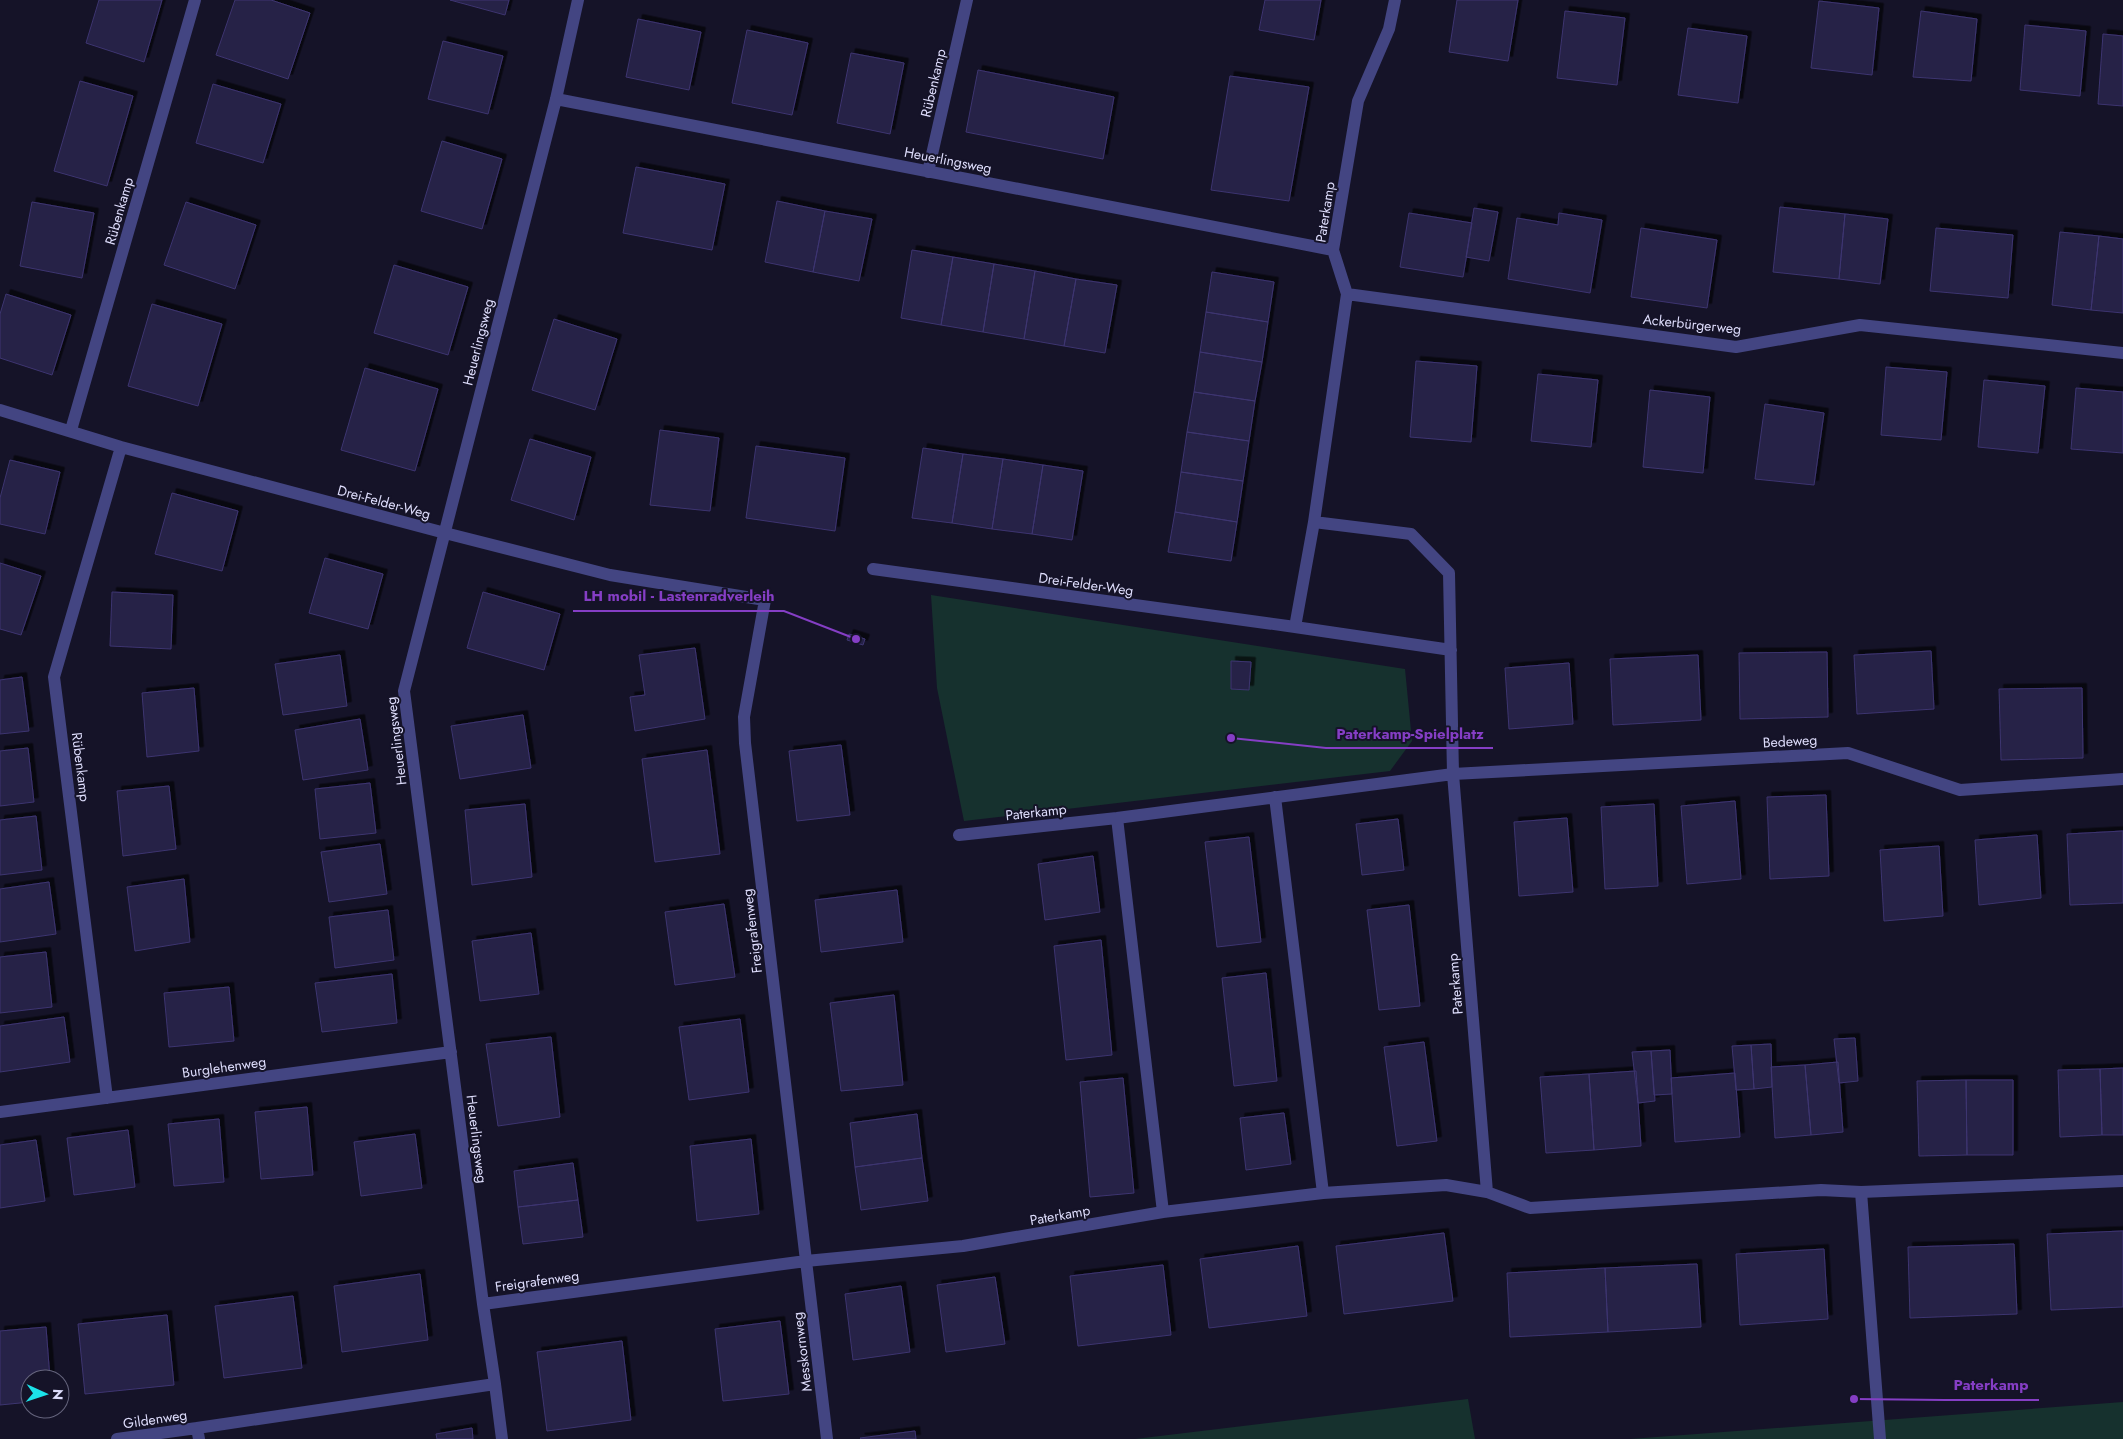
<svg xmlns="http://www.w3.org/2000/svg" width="2123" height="1439" font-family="Jost,sans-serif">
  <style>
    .green { fill: #16312e }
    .building { fill: #262147; stroke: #3d3570; filter: url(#shadow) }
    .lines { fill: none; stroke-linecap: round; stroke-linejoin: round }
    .minor { stroke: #434582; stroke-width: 12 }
    .labels { text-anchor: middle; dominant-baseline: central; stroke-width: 4; stroke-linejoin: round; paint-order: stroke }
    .street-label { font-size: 14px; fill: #deddfc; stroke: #151328 }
    .leader { fill: none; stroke: #853ec5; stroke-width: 2 }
    .callout-dot { fill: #853ec5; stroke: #151328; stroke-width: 2 }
    .callout-label { font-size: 15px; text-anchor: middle; font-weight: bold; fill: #853ec5; stroke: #151328; stroke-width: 4; stroke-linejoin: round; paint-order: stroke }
  </style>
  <defs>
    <filter id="shadow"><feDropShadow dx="4.5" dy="-4.5" stdDeviation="0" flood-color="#0009"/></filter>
  </defs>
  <rect width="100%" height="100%" fill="#151328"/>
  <path class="green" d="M 931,595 L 1405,669 L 1412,741 L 1390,771 L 964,821 L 937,688 Z
    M 1468,1399 L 1475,1439 L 1135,1439 Z
    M 2123,1402 L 2123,1439 L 1630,1439 Z"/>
  <path class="building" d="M 99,0 L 162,0 L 144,62 L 86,43 Z
    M 235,0 L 271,0 L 310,13 L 288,79 L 216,55 Z
    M 450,0 L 509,0 L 505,15 Z
    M 1265,0 L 1321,0 L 1314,40 L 1259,30 Z
    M 1457,0 L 1518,0 L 1508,61 L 1449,52 Z
    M 1819,1 L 1879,8 L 1872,75 L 1811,68 Z
    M 1565,11 L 1625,18 L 1617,85 L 1557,78 Z
    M 1921,11 L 1977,19 L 1971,81 L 1913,77 Z
    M 638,19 L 701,32 L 689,90 L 626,77 Z
    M 2025,25 L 2086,31 L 2080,96 L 2020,90 Z
    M 1688,28 L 1747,36 L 1738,103 L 1678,95 Z
    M 747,30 L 808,43 L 792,115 L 732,103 Z
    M 2103,34 L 2123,36 L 2123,106 L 2098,104 Z
    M 443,41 L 503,56 L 488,114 L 428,99 Z
    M 851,53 L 904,63 L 890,134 L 837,123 Z
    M 978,70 L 1114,97 L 1103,159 L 966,132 Z
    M 1230,76 L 1309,87 L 1289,201 L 1211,190 Z
    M 80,81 L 133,96 L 107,186 L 54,171 Z
    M 213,84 L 281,104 L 263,163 L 196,143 Z
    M 442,141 L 502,159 L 482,229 L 421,211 Z
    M 636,167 L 725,184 L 712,250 L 623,233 Z
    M 777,201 L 825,211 L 813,272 L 765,262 Z
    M 32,202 L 94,213 L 82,278 L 20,266 Z
    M 186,202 L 256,225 L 235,289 L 164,265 Z
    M 1780,207 L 1845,214 L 1839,279 L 1773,272 Z
    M 1474,208 L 1498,212 L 1489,261 L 1466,257 Z
    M 825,211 L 872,219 L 859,281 L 813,272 Z
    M 1409,213 L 1472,223 L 1463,277 L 1400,267 Z
    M 1559,213 L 1602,220 L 1590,293 L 1508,279 L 1517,218 L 1558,225 Z
    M 1845,214 L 1888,219 L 1880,284 L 1839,279 Z
    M 1641,228 L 1717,240 L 1707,308 L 1631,297 Z
    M 1936,228 L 2013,235 L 2008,298 L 1930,291 Z
    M 2060,232 L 2099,236 L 2091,310 L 2052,305 Z
    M 2099,236 L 2123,239 L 2123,313 L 2091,310 Z
    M 912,250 L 953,257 L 941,325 L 901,318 Z
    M 953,257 L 994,264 L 983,332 L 941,325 Z
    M 994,264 L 1035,271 L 1024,339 L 983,332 Z
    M 394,265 L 468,287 L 448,355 L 374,333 Z
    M 1035,271 L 1076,279 L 1064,346 L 1024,339 Z
    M 1212,272 L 1274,282 L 1268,322 L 1206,312 Z
    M 1076,279 L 1117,285 L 1105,353 L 1064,346 Z
    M 6,294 L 71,315 L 52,375 L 0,358 L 0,314 Z
    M 152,304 L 222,324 L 198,406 L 128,386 Z
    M 1206,312 L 1268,322 L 1262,362 L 1200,352 Z
    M 554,319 L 617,339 L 595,410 L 532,390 Z
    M 1200,352 L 1262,362 L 1255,401 L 1194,392 Z
    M 1416,361 L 1477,366 L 1471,442 L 1410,437 Z
    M 1886,367 L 1947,372 L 1941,440 L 1881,435 Z
    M 365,368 L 438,389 L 415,471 L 341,450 Z
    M 1538,374 L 1598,380 L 1591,447 L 1531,441 Z
    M 1984,380 L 2045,386 L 2038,453 L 1978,447 Z
    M 2076,388 L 2123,392 L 2123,453 L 2071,449 Z
    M 1650,390 L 1710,397 L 1703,473 L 1643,467 Z
    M 1194,392 L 1255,401 L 1249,441 L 1187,432 Z
    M 1765,404 L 1824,413 L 1814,485 L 1755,479 Z
    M 660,430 L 719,438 L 710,511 L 650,505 Z
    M 1187,432 L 1249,441 L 1243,481 L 1181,472 Z
    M 530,439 L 591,457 L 574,520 L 511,500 Z
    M 756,446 L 845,458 L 835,531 L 746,518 Z
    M 923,448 L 963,454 L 952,523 L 912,518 Z
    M 963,454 L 1003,459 L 992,529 L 952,523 Z
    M 1003,459 L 1043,465 L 1032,534 L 992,529 Z
    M 10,460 L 60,472 L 45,534 L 0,524 L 0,498 Z
    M 1043,465 L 1083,471 L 1072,540 L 1032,534 Z
    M 1181,472 L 1243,481 L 1237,522 L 1175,512 Z
    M 172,493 L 238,511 L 222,571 L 155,554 Z
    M 1175,512 L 1237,522 L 1231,561 L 1168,552 Z
    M 325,558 L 383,574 L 368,629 L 309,613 Z
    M 0,563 L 41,576 L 21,635 L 0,629 Z
    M 112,592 L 173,595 L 171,649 L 110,646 Z
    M 483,592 L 560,614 L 544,670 L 467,648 Z
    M 849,634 L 865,639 L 863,645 L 847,640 Z
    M 695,648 L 705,719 L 635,731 L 630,697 L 645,695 L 639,655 Z
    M 1931,651 L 1934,709 L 1857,714 L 1854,655 Z
    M 1827,652 L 1828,717 L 1740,719 L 1739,653 Z
    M 340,655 L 347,706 L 283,715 L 275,664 Z
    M 1698,655 L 1701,720 L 1613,725 L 1610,659 Z
    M 1231,661 L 1251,662 L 1249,690 L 1231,689 Z
    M 1569,663 L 1573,724 L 1509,729 L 1505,668 Z
    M 22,677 L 29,731 L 0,734 L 0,680 Z
    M 194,688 L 199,751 L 147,757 L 142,693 Z
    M 2082,688 L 2083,758 L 2001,760 L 1999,689 Z
    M 523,715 L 531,768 L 460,779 L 451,726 Z
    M 360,719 L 368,770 L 303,780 L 295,730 Z
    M 841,745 L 850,815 L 797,821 L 789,751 Z
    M 28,748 L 34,802 L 0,806 L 0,751 Z
    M 707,750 L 720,854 L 655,862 L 642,759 Z
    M 370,783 L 376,833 L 320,839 L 315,789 Z
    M 169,786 L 176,849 L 123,856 L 117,791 Z
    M 1826,795 L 1829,876 L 1770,879 L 1767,797 Z
    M 1735,801 L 1741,879 L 1687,884 L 1681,806 Z
    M 525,804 L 532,877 L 472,885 L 465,810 Z
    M 1654,804 L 1658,886 L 1605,889 L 1601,807 Z
    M 36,816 L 42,870 L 0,875 L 0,820 Z
    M 1567,818 L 1573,892 L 1519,896 L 1514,822 Z
    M 1398,819 L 1404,870 L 1362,875 L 1356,824 Z
    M 2123,831 L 2123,903 L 2070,905 L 2067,834 Z
    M 2037,835 L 2041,898 L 1979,905 L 1975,840 Z
    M 1249,837 L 1261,942 L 1217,947 L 1205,842 Z
    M 380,844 L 387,894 L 329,902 L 321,852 Z
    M 1939,846 L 1943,916 L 1884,921 L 1880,850 Z
    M 1093,856 L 1100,912 L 1045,920 L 1038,864 Z
    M 184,879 L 190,942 L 135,951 L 127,887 Z
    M 49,882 L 56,934 L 0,942 L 0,889 Z
    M 897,890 L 903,942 L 821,952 L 815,900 Z
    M 724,904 L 735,977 L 675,985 L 665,912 Z
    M 1409,905 L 1420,1006 L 1379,1010 L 1367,910 Z
    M 388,910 L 394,960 L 335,968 L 329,917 Z
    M 531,933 L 539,994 L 480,1001 L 472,941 Z
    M 1101,940 L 1112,1055 L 1066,1060 L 1054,946 Z
    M 46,952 L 52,1007 L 0,1013 L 0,957 Z
    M 1266,973 L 1277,1081 L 1234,1086 L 1222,978 Z
    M 392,974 L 397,1023 L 322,1032 L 315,983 Z
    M 229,987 L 234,1041 L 169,1047 L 164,993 Z
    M 894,995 L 903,1085 L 841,1091 L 830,1003 Z
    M 64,1017 L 70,1062 L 0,1072 L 0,1026 Z
    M 740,1019 L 749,1092 L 689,1100 L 679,1027 Z
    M 551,1037 L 560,1117 L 498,1126 L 486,1044 Z
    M 1855,1038 L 1858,1081 L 1839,1083 L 1834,1039 Z
    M 1424,1042 L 1437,1141 L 1397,1146 L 1384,1047 Z
    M 1771,1044 L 1772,1087 L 1754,1089 L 1751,1045 Z
    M 1751,1045 L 1754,1089 L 1736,1090 L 1732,1046 Z
    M 1670,1050 L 1672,1094 L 1654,1095 L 1651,1051 Z
    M 1651,1051 L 1655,1101 L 1638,1103 L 1632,1052 Z
    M 1838,1062 L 1843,1132 L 1811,1135 L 1805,1065 Z
    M 1805,1065 L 1811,1135 L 1775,1138 L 1771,1067 Z
    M 2123,1068 L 2123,1135 L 2102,1135 L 2100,1069 Z
    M 2100,1069 L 2102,1135 L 2060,1137 L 2058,1070 Z
    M 1636,1071 L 1641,1146 L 1594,1150 L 1589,1074 Z
    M 1735,1073 L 1740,1137 L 1675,1142 L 1671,1078 Z
    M 1589,1074 L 1594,1150 L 1546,1153 L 1540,1077 Z
    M 1123,1078 L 1134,1193 L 1090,1197 L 1080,1082 Z
    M 1966,1080 L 1967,1155 L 1919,1156 L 1917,1081 Z
    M 1966,1080 L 2013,1080 L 2013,1155 L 1967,1155 Z
    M 307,1107 L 313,1175 L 261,1179 L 255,1112 Z
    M 1284,1113 L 1291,1164 L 1246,1170 L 1240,1118 Z
    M 917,1114 L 922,1158 L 855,1167 L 850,1123 Z
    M 219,1119 L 224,1182 L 174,1186 L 168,1124 Z
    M 128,1130 L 135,1187 L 74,1195 L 67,1138 Z
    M 415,1134 L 422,1188 L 361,1196 L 354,1142 Z
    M 751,1139 L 759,1214 L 697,1221 L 690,1146 Z
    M 36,1140 L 45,1201 L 0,1208 L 0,1145 Z
    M 922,1158 L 928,1201 L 861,1210 L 855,1167 Z
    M 573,1163 L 578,1200 L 518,1207 L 514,1171 Z
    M 578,1200 L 583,1237 L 523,1244 L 518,1207 Z
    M 2123,1231 L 2123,1307 L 2051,1310 L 2047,1234 Z
    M 1444,1233 L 1453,1301 L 1344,1314 L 1336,1246 Z
    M 2014,1244 L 2017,1314 L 1910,1318 L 1908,1247 Z
    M 1298,1246 L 1307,1316 L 1209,1328 L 1200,1259 Z
    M 1824,1249 L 1828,1319 L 1740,1325 L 1736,1254 Z
    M 1697,1264 L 1701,1327 L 1608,1332 L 1605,1268 Z
    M 1163,1265 L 1171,1335 L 1078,1346 L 1070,1276 Z
    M 1605,1268 L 1608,1332 L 1510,1337 L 1507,1273 Z
    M 420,1274 L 428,1340 L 342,1352 L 334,1286 Z
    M 995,1277 L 1005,1344 L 946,1352 L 937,1285 Z
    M 901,1286 L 910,1352 L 853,1360 L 845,1294 Z
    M 293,1296 L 302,1368 L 224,1378 L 215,1306 Z
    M 167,1315 L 174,1385 L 85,1394 L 78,1324 Z
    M 780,1321 L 789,1394 L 723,1401 L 715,1329 Z
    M 46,1327 L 50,1379 L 30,1379 L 30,1402 L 0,1405 L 0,1331 Z
    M 622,1341 L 631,1420 L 547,1431 L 537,1352 Z
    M 472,1428 L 473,1439 L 437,1439 L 436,1434 Z
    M 915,1431 L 916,1439 L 861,1439 L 860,1438 Z"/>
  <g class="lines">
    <path class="minor" d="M 1395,0 L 1389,29 L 1358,101 L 1333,250 L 1347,294 L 1314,522 L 1295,627 L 1451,650
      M 556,99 L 1333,250
      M 928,172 L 967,0
      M 1347,294 L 1736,347 L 1860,325 L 2123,353
      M 0,410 L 121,447 L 445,533 L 610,575 L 765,600 L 744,717 L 745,743 L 827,1439
      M 71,430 L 195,0
      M 1314,522 L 1411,534 L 1449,573 L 1453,774 L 1487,1192
      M 873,569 L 1295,627
      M 1275,797 L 1323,1193
      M 1117,818 L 1163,1212
      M 959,835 L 1117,818 L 1453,774 L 1848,753 L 1960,790 L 2123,779
      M 107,1098 L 54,677 L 121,447
      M 0,1112 L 451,1052
      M 1861,1192 L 1880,1439
      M 483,1304 L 404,691 L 556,99 L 578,0
      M 495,1384 L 502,1439
      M 117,1439 L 197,1428
      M 199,1439 L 197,1428 L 495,1384 L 483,1304 L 806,1261 L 963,1246 L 1163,1212 L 1323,1193 L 1446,1185 L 1487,1192 L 1530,1208 L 1821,1190 L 1861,1192 L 2123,1181"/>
  </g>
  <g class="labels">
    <g class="street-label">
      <text transform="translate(933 83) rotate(-77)">Rübenkamp</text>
      <text transform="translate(948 160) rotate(11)">Heuerlingsweg</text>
      <text transform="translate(119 211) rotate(-74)">Rübenkamp</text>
      <text transform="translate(1325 212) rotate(-81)">Paterkamp</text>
      <text transform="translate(1692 324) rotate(6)">Ackerbürgerweg</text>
      <text transform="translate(478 342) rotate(-76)">Heuerlingsweg</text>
      <text transform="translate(384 502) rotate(15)">Drei-Felder-Weg</text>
      <text transform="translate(1086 584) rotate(8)">Drei-Felder-Weg</text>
      <text transform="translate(396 741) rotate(-97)">Heuerlingsweg</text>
      <text transform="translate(1790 741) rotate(-3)">Bedeweg</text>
      <text transform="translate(81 767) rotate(83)">Rübenkamp</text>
      <text transform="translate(1036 812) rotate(-6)">Paterkamp</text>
      <text transform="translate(752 931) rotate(-97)">Freigrafenweg</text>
      <text transform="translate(1455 984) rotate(-95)">Paterkamp</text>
      <text transform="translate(224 1067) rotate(-8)">Burglehenweg</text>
      <text transform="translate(477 1139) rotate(83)">Heuerlingsweg</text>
      <text transform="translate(1060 1215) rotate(-10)">Paterkamp</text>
      <text transform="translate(537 1281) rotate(-8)">Freigrafenweg</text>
      <text transform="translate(802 1352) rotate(-97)">Messkornweg</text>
      <text transform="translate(155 1419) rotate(-8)">Gildenweg</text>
    </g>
  </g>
  <path class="leader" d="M856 639L784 611H573M1231 738L1326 748H1493M1854 1399L1944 1400H2039"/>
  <g class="callout-dot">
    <circle cx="856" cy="639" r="5"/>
    <circle cx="1231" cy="738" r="5"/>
    <circle cx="1854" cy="1399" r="5"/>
  </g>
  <g class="callout-label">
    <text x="679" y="601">LH mobil - Lastenradverleih</text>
    <text x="1410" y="739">Paterkamp-Spielplatz</text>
    <text x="1991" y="1390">Paterkamp</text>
  </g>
  <g transform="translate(45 1394) rotate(93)"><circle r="24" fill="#151328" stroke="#65647d"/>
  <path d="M0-4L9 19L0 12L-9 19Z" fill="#1ce2e9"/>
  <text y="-8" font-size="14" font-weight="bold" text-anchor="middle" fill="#deddfc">N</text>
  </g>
</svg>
